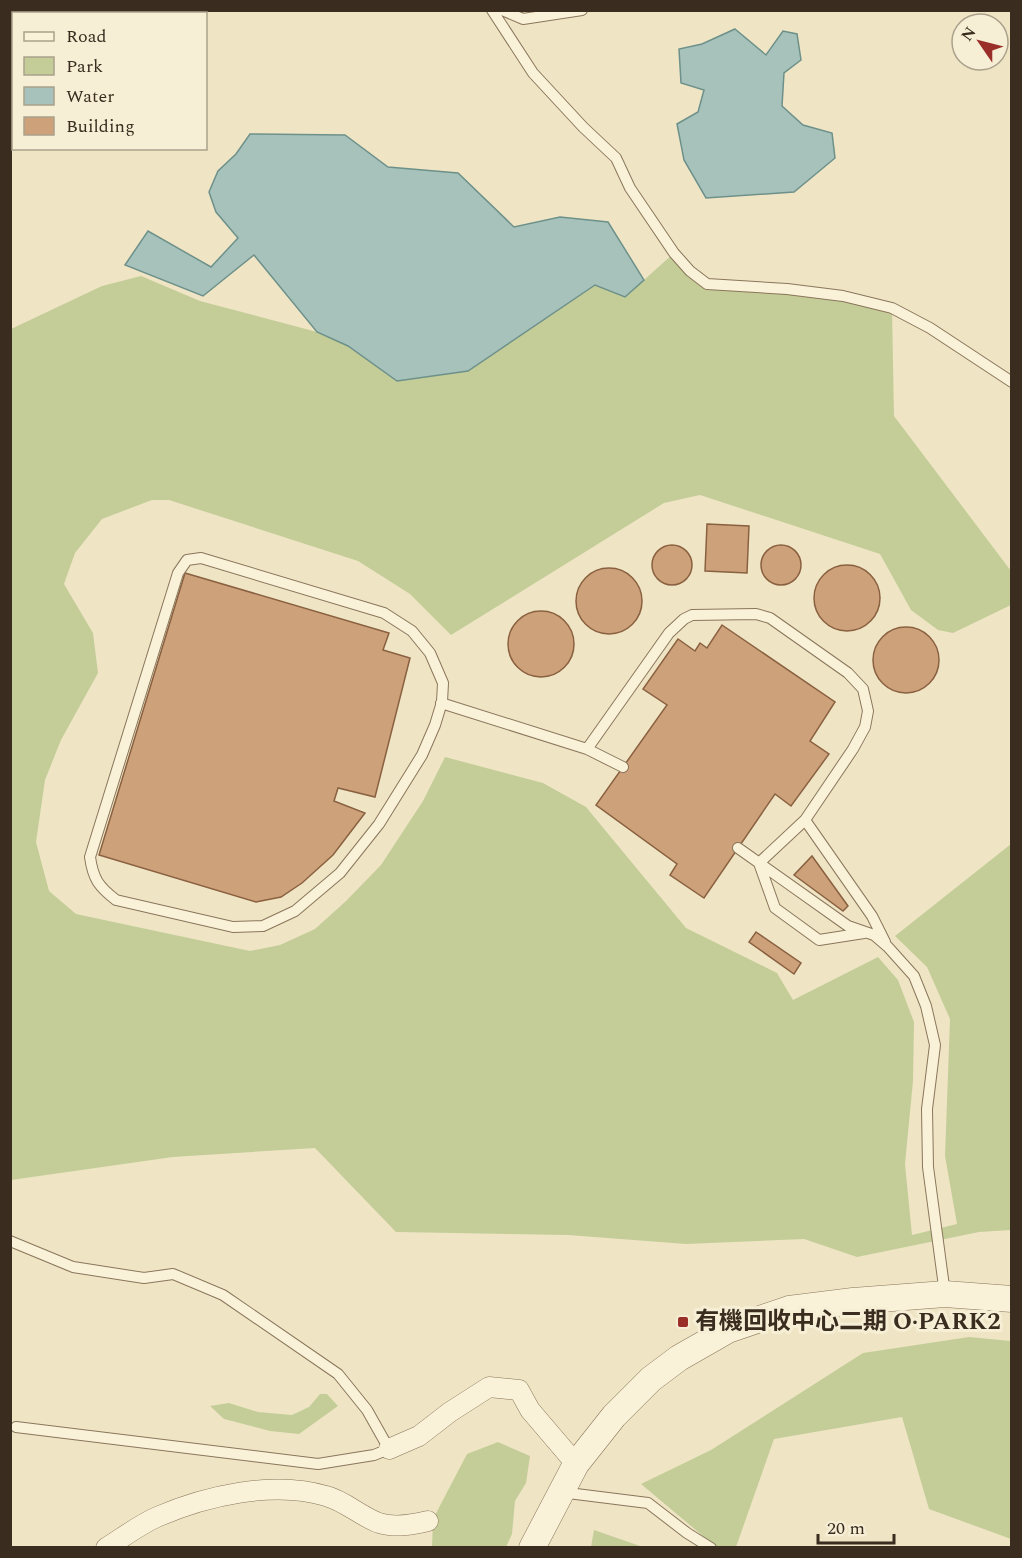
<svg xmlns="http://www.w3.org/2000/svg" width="1022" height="1558" font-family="Spectral,'Noto Sans SC',serif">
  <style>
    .green { fill: #c4cd98 }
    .water { fill: #a7c2bb; stroke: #6d918a; stroke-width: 1.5 }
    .building { fill: #cda17a; stroke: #8a6140; stroke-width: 1.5 }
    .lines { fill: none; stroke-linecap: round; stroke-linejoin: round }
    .service-casing { stroke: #8a765b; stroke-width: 12 }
    .minor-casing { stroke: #8a765b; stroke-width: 21 }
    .tertiary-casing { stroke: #8a765b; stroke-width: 27 }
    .service { stroke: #f9f1d8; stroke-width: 10 }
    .minor { stroke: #f9f1d8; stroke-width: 20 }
    .tertiary { stroke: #f9f1d8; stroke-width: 26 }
    .poi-dot { fill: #9a2f2a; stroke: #f6eed5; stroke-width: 2 }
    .labels { text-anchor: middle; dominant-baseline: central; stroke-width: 6; stroke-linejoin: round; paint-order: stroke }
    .poi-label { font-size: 24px; font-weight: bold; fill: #3a2d1f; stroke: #f6eed5; text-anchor: start }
  </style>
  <rect width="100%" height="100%" fill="#efe5c5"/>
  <path class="green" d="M 674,253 L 708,284 L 892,308 L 894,416 L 1011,571 L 1011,605 L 953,633 L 938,630 L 911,610 L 880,554 L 700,495 L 664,503 L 451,635 L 410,594 L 358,561 L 169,500 L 152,500 L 102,519 L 75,553 L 64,584 L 93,633 L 98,673 L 61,740 L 45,780 L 36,842 L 49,891 L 76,914 L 250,951 L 280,945 L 315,929 L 346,901 L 381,865 L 423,801 L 445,757 L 543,783 L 586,807 L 686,928 L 777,973 L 793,1000 L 878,957 L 898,980 L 914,1022 L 913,1081 L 905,1164 L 912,1235 L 957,1224 L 945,1156 L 950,1019 L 927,967 L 895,936 L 1011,844 L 1011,1230 L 979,1232 L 857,1257 L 804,1239 L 686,1244 L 568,1235 L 396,1232 L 315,1148 L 173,1157 L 11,1180 L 11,329 L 102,286 L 141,276 L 200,301 L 317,332 L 348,346 L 397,381 L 468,371 L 595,284 L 625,297 Z
    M 969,1337 L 1011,1341 L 1011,1539 L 929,1509 L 902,1417 L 774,1439 L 736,1547 L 716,1547 L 641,1484 L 711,1450 L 863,1353 Z
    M 320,1394 L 327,1394 L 338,1406 L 299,1434 L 270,1431 L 224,1419 L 210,1406 L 229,1403 L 258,1412 L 292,1415 L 309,1407 Z
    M 498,1442 L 530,1456 L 526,1483 L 515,1501 L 512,1534 L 506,1547 L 432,1548 L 433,1519 L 467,1454 Z
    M 594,1530 L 643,1547 L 591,1547 Z"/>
  <path class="water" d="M 735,29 L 766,55 L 783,31 L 797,34 L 801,60 L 784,73 L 782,106 L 803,125 L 832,133 L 835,158 L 794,192 L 706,198 L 684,160 L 677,124 L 698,112 L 704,90 L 681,83 L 679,49 L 702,44 Z
    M 250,134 L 345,135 L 388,167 L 458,173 L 514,227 L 560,217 L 608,222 L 644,280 L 625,297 L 595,285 L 468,371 L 397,381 L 348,346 L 317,332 L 254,255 L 203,296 L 125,265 L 148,231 L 211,267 L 238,238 L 216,212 L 209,192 L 218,171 L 236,154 Z"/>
  <path class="building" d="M 707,524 L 749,526 L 747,573 L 705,571 Z
    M761 565a20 20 0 1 1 40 0a20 20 0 1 1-40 0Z
    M652 565a20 20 0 1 1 40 0a20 20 0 1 1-40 0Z
    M814 598a33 33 0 1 1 66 0a33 33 0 1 1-66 0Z
    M576 601a33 33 0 1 1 66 0a33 33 0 1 1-66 0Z
    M 185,573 L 389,633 L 383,650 L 410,658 L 375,797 L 338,788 L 334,801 L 365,813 L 333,855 L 302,883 L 281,897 L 256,902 L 99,855 Z
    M508 644a33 33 0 1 1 66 0a33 33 0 1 1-66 0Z
    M 722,625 L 835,702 L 810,741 L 829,754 L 791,806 L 775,794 L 704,898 L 670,875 L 677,864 L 596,805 L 667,705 L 643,689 L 678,639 L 695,651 L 700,643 L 707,648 Z
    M873 660a33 33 0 1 1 66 0a33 33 0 1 1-66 0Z
    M 812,856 L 848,906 L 843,911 L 794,875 Z
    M 756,932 L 801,963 L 794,974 L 749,942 Z"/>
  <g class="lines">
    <defs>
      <path id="service" d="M 492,10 L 533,73 L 583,127 L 616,158 L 630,188 L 674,253 L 690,271 L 707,284 L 787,289 L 843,296 L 892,308 L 930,328 L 1012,382
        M 502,10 L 523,19 L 582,10
        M 31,14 L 38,10
        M 10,20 L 14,19
        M 201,558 L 384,613 L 412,631 L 430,653 L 443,683 L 442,702 L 435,725 L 422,755 L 379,824 L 340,873 L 295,911 L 263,926 L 233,927 L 116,900 C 99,887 93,879 90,857 L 178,573 L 187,560 Z
        M 441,703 L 587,749 L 623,767
        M 587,749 L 669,633 L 684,619 L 692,615 L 756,614 L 770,618 L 848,673 L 863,689 L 868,711 L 865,727 L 853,749 L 805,820 L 759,863 L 775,908 L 819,940 L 864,933
        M 805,820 L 872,916 L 885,942
        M 738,848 L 848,926 L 874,935 L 888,947 L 914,976 L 926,1006 L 935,1045 L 927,1109 L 928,1167 L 945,1294
        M 10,1241 L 73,1267 L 144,1278 L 173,1274 L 223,1295 L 338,1374 L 367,1410 L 389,1449 L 374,1455 L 318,1464 L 16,1427
        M 560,1492 L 648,1503 L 687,1533 L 711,1548"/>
      <path id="minor" d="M 389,1449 L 419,1436 L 450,1412 L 489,1387 L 519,1390 L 530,1410 L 576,1464
        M 106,1548 C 122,1538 139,1525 157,1517 C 205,1496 274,1480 326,1496 C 345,1501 360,1516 379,1523 C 395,1528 412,1525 428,1521"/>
      <path id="tertiary" d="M 532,1548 L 576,1464 L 614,1416 L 651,1379 L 679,1358 L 728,1330 L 789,1309 L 853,1301 L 945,1294 L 1012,1299"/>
    </defs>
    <use href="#service" class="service-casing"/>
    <use href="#minor" class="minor-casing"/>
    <use href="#tertiary" class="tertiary-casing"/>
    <use href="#service" class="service"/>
    <use href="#minor" class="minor"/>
    <use href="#tertiary" class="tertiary"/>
  </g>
  <rect class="poi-dot" x="677" y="1316" width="12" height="12" rx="3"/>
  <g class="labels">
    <g class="poi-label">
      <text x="695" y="1322">有機回收中心二期 O·PARK2</text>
    </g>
  </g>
  <rect width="1022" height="1558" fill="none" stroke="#3a2d1f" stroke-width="24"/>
  <rect x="12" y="12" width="195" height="138" fill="#f6eed5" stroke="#aba18c" stroke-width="1.5"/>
  <rect x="24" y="32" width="30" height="9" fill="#f9f1d8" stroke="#aba18c" stroke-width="1.5"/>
  <text x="66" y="42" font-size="18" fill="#3a2d1f">Road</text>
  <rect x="24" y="57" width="30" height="18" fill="#c4cd98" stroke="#aba18c" stroke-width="1.5"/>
  <text x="66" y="72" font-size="18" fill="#3a2d1f">Park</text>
  <rect x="24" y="87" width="30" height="18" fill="#a7c2bb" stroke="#aba18c" stroke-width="1.5"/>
  <text x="66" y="102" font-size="18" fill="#3a2d1f">Water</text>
  <rect x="24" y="117" width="30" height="18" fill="#cda17a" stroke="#aba18c" stroke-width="1.5"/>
  <text x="66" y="132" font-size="18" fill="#3a2d1f">Building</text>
  <g transform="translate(980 42) rotate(305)"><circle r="28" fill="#f6eed5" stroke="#aba18c" stroke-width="1.5"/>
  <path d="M0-4.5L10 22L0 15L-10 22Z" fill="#9a2f2a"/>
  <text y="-9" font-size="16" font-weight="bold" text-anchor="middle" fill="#3a2d1f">N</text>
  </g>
  <path d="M818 1534v9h76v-9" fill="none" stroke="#3a2d1f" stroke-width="3"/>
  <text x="827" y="1534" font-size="18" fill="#3a2d1f" stroke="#f6eed5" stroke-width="4.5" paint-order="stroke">20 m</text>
</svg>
